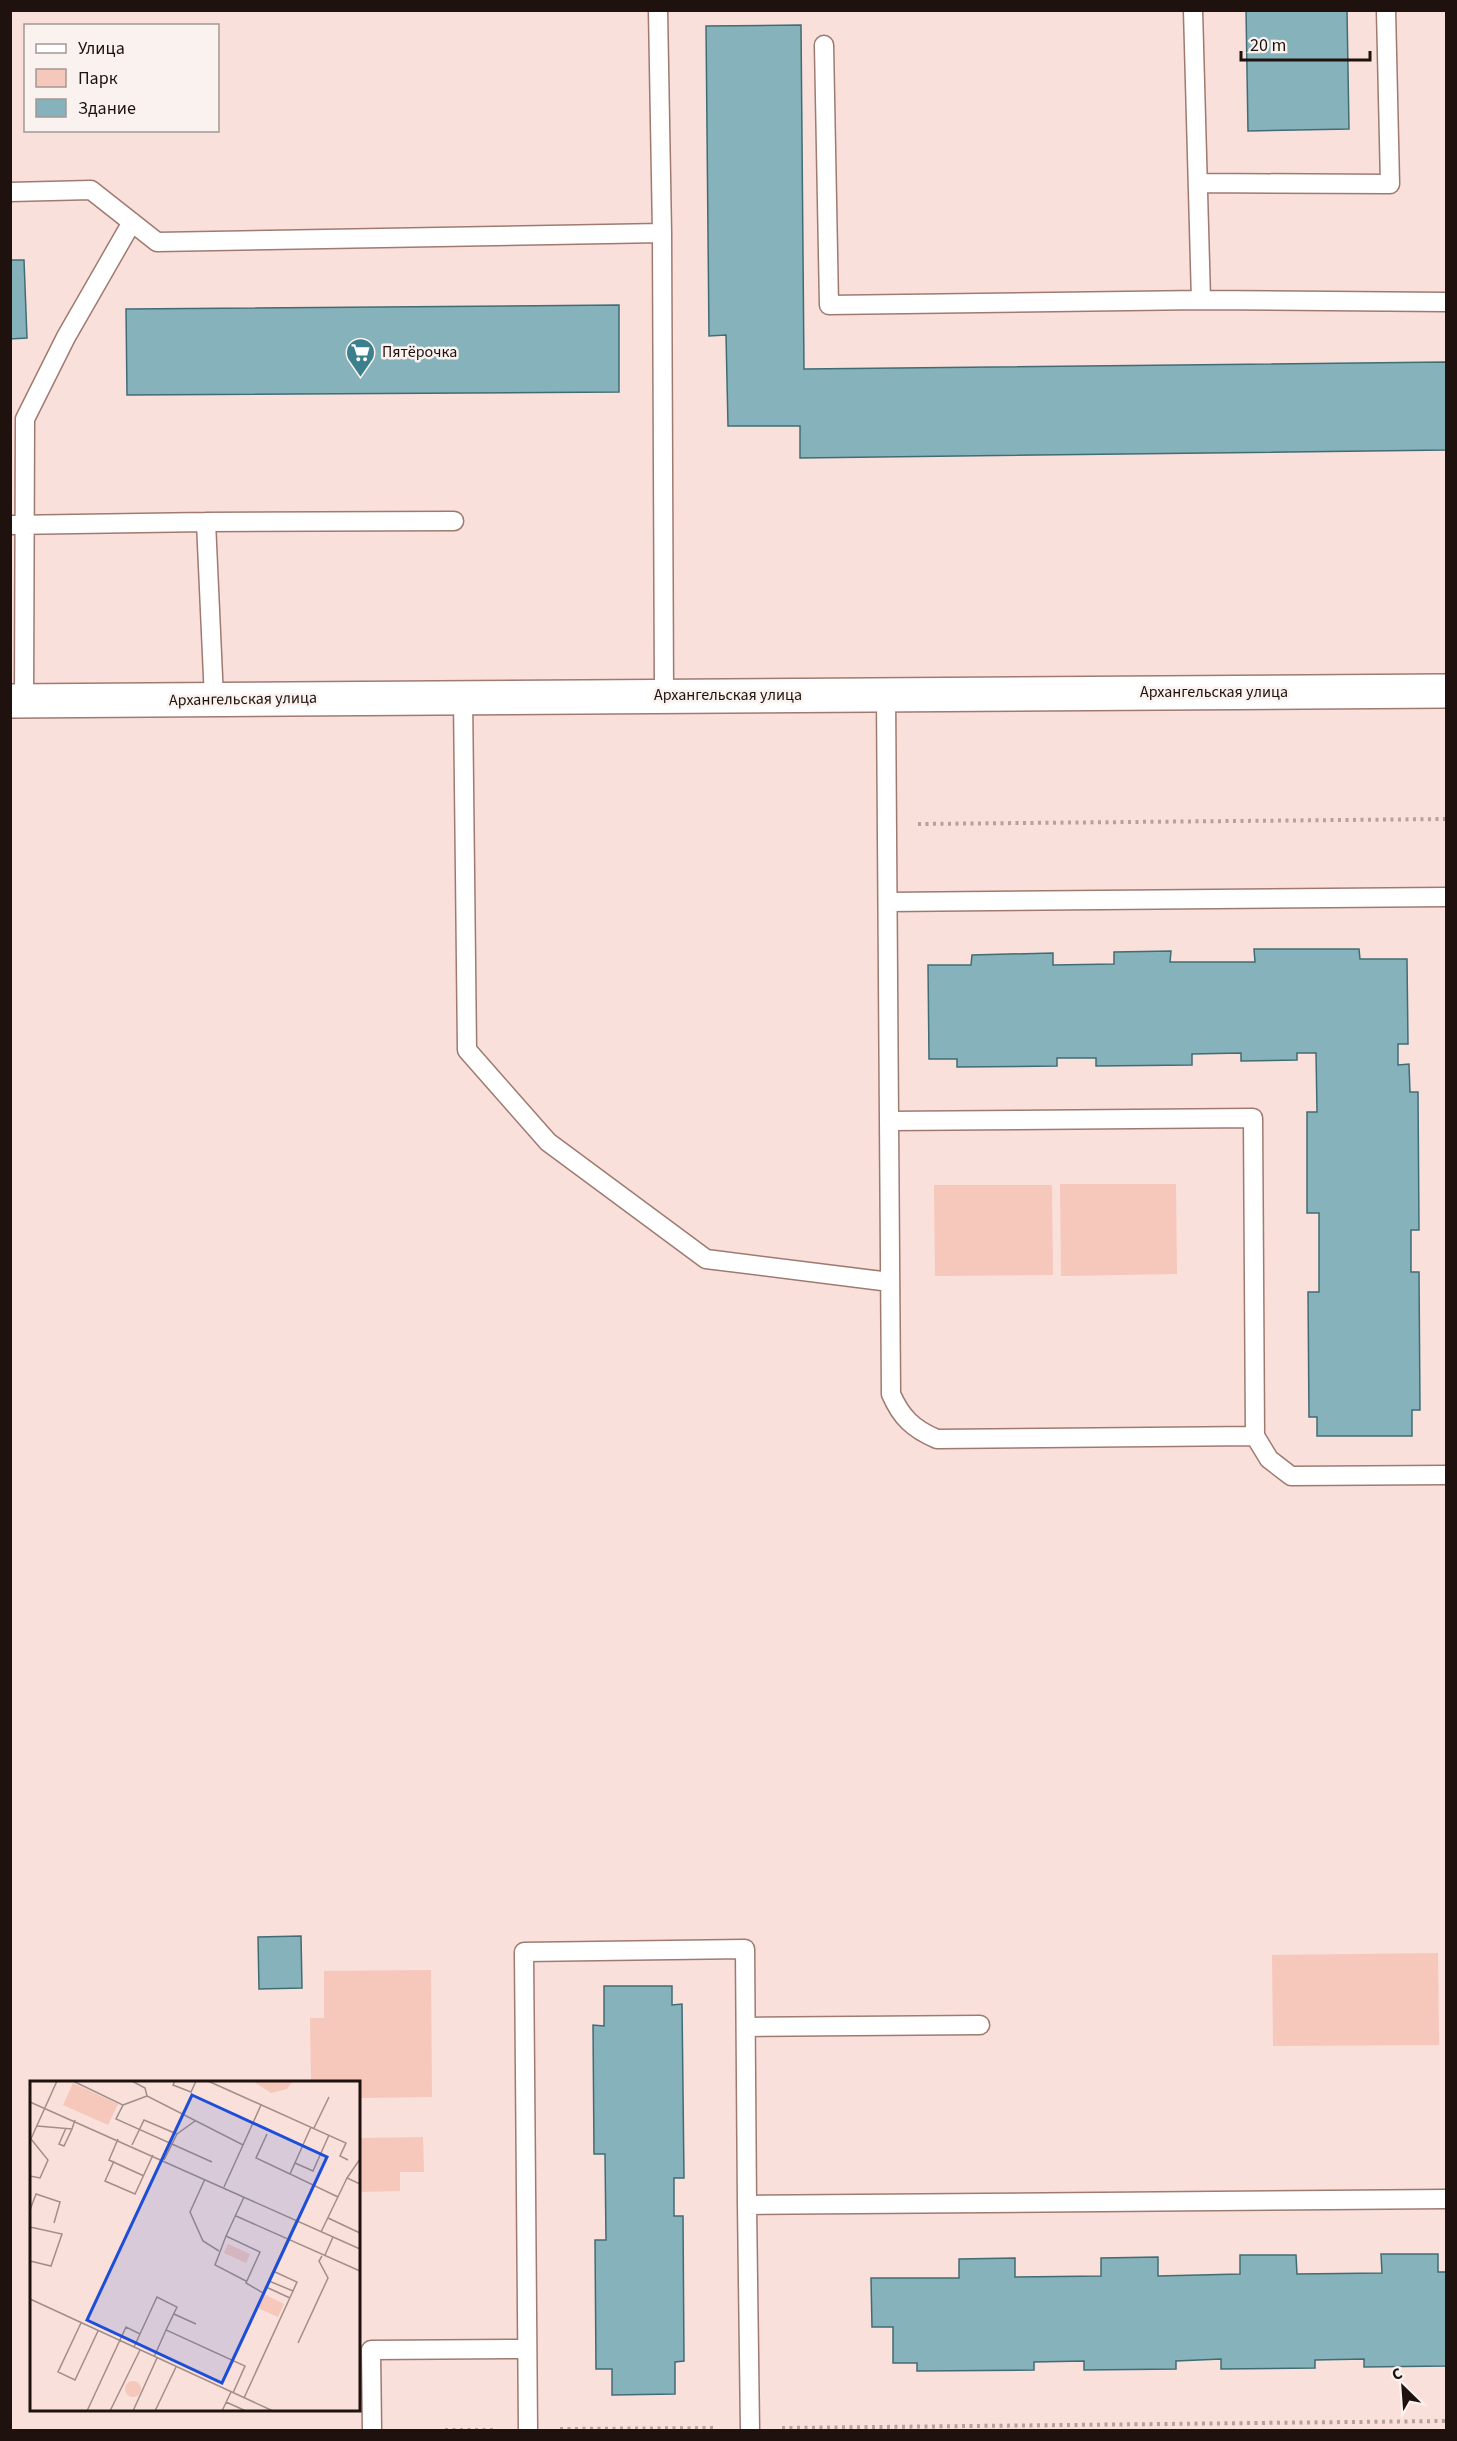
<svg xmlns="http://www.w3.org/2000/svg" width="1457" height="2441" font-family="'Source Sans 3',sans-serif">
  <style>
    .green { fill: #f6c7bb }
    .building { fill: #86b2bb; stroke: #426c74; stroke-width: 1.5 }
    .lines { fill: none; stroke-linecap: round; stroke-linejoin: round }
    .lane-casing { stroke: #9f7a71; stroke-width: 21 }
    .secondary-casing { stroke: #9f7a71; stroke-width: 36 }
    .path { stroke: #b7a19c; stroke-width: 4; stroke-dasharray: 3 4.5; stroke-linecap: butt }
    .lane { stroke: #fff; stroke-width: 18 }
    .secondary { stroke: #fff; stroke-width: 33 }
    .labels { text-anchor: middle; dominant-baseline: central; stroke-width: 5; stroke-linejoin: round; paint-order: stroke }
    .poi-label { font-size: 16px; fill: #1f120e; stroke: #faf2ef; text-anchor: start }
    .street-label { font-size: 16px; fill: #1f120e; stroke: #faf2ef }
    .inset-road { fill: none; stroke: #a28e88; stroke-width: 1.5 }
    .view { fill: #1d4ed8; fill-opacity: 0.15; stroke: #1d4ed8; stroke-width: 3 }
    .inset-edge { fill: none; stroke: #1f120e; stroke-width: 3 }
  </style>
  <rect width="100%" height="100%" fill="#f9e0da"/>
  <path class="green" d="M 1060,1184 L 1176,1184 L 1177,1274 L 1061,1276 Z
    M 934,1185 L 1052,1185 L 1053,1275 L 935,1276 Z
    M 1438,1953 L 1439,2045 L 1273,2046 L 1272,1955 Z
    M 431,1970 L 432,2097 L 359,2098 L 358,2082 L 311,2082 L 310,2018 L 324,2018 L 324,1971 Z
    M 423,2137 L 424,2172 L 400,2172 L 400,2191 L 359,2192 L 359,2138 Z"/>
  <path class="building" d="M 1246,10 L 1347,10 L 1349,129 L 1248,131 Z
    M 801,25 L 804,369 L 1446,362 L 1446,450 L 800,458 L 800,426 L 728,426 L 726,335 L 709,336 L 706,26 Z
    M 10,260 L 24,260 L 27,338 L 10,339 Z
    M 619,305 L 619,392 L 127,395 L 126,309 Z
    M 1254,949 L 1359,949 L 1360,959 L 1407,959 L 1408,1044 L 1398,1044 L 1398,1065 L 1409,1064 L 1410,1092 L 1418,1092 L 1419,1230 L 1411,1230 L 1411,1272 L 1419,1272 L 1420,1410 L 1412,1410 L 1412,1436 L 1317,1436 L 1317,1417 L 1309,1417 L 1308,1292 L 1319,1292 L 1319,1213 L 1307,1213 L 1307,1112 L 1317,1112 L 1316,1053 L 1297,1053 L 1297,1060 L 1241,1061 L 1241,1053 L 1192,1054 L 1192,1065 L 1096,1066 L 1096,1058 L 1057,1058 L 1057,1066 L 957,1067 L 957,1059 L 929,1059 L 928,965 L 971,965 L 972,955 L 1053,953 L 1053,965 L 1114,964 L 1114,952 L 1171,951 L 1170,962 L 1255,962 Z
    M 301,1936 L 302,1988 L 259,1989 L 258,1937 Z
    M 604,1986 L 672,1986 L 672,2005 L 682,2004 L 684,2178 L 674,2178 L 674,2216 L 683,2216 L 684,2361 L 675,2362 L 675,2394 L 612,2395 L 612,2369 L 596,2369 L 595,2240 L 606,2240 L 605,2154 L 594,2154 L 593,2025 L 604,2026 Z
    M 1381,2254 L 1438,2254 L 1438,2272 L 1446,2272 L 1446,2366 L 1364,2367 L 1364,2359 L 1315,2360 L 1315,2368 L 1221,2369 L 1221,2359 L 1176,2361 L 1176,2369 L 1084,2370 L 1084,2361 L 1034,2362 L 1034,2370 L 917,2371 L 917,2363 L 893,2363 L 893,2327 L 872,2327 L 871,2278 L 959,2278 L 959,2259 L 1015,2258 L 1015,2277 L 1101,2276 L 1101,2258 L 1158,2257 L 1158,2276 L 1240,2274 L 1240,2255 L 1296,2255 L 1297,2274 L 1382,2273 Z"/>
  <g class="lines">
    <defs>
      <path id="lane" d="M 1193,10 L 1201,300 L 1446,302
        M 824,45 L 829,305 L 1201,300
        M 1198,183 L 1390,184 L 1386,10
        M 10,192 L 91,190 L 157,242 L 662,233 L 658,10
        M 662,233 L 664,695
        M 206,522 L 214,699
        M 10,525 L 206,522 L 454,521
        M 886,693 L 889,1121
        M 463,697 L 467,1050 L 548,1142 L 706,1259 L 890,1282
        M 24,701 L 25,419 L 66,337 L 132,222
        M 888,902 L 1446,897
        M 1255,1436 L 937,1439 C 913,1429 901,1417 891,1394 L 889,1121 L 1253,1118 L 1255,1436 L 1269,1459 L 1291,1476 L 1446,1475
        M 746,2027 L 980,2025
        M 747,2205 L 750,2430
        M 372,2430 L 371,2350 L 527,2349
        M 528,2430 L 524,1952 L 745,1949 L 747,2205 L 1446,2199"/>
      <path id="secondary" d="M 10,701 L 1446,691"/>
    </defs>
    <use href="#lane" class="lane-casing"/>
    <use href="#secondary" class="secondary-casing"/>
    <path class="path" d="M 918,824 L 1446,819
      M 782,2428 L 1446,2421
      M 560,2429 L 717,2428
      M 445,2430 L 495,2430"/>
    <use href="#lane" class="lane"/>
    <use href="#secondary" class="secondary"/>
  </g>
  <defs>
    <symbol id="supermarket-pin" viewBox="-11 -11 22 30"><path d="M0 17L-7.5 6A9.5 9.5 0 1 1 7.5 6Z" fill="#3b808c" stroke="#faf2ef"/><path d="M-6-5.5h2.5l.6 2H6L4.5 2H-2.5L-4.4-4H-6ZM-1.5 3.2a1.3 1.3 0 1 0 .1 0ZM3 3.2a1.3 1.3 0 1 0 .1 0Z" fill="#fff"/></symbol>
  </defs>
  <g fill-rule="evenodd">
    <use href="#supermarket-pin" x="344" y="336" width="33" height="45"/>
  </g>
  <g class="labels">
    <g class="poi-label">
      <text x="382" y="352">Пятёрочка</text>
    </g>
    <g class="street-label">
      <text x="1214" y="692">Архангельская улица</text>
      <text x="728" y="695">Архангельская улица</text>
      <text transform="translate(243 699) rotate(-1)">Архангельская улица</text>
    </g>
  </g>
  <g transform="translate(30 2081)">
    <rect width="330" height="330" fill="#f9e0da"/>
    <path d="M 223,0 L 263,0 L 257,8 L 241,12 ZM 43,2 L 88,23 L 78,44 L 33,24 ZM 198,163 L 220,173 L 216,182 L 194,172 ZM 234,213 L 254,223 L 248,236 L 228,227 ZM95 308a8 8 0 1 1 16 0a8 8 0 1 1-16 0Z" fill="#f6c7bb"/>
    <path class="inset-road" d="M 43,0 L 93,24 L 86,38 L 182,81M 102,0 L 115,7 L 117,15 L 213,64 L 231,24M 145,0 L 143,4 L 161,11 L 166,0M 178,0 L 316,62 L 310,75 L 318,79M 0,21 L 330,168M 93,24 L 117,15M 7,45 L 42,48 L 45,39M 281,46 L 260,93 L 308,116M 36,47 L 29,63 L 34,65 L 42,48M 284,47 L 299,16M 237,53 L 226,77 L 260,93M 88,58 L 79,79 L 114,95M 0,60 L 27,0M 102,64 L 114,39 L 147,53M 330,78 L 317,97 L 330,103M 134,79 L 147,53 L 165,40M 84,80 L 75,100 L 105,113 L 123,74M 265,82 L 283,90 L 299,54M 0,95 L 10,97 L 18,79 L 1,58M 175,98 L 160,131 L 173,160 L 189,170M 194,106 L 213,64M 0,129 L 6,113 L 30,121 L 24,142M 206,135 L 330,190M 298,137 L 330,152M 0,146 L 32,153 L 21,185 L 0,180M 291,151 L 317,97M 196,155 L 214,116M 295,174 L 303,156M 216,200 L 185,184 L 196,155 L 230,171 L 216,202 L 233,212 L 266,140M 239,200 L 263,210 L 267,201 L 243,190M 236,206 L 260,217M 0,218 L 243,330M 144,233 L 166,243M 51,242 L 28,291 L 45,299 L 68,250M 268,262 L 298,197 L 289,180 L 292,175M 104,266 L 127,216 L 147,226 L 136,249 L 215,285 L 203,312M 124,276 L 136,249M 214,317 L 263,210M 196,321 L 216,330M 57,330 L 96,246 L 110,253M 80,330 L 110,269M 103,330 L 127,277M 125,330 L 146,286M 192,330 L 201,311"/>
    <path class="view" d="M 162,14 L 297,76 L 192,302 L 57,239 Z"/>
    <rect width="330" height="330" class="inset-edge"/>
  </g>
  <rect width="1457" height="2441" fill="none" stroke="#1f120e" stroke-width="24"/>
  <rect x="24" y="24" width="195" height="108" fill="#faf2ef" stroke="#a29895" stroke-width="1.5"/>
  <rect x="36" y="44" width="30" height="9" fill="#ffffff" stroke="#a29895" stroke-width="1.5"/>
  <text x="78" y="54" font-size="18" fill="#1f120e">Улица</text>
  <rect x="36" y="69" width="30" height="18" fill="#f6c7bb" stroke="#a29895" stroke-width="1.5"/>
  <text x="78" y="84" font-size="18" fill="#1f120e">Парк</text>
  <rect x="36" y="99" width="30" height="18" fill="#86b2bb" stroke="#a29895" stroke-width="1.5"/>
  <text x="78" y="114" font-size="18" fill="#1f120e">Здание</text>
  <g transform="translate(1403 2387) rotate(335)" stroke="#faf2ef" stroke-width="4.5" paint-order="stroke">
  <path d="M0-4.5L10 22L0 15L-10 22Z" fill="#1f120e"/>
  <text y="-9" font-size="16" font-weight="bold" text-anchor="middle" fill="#1f120e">С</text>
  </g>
  <path d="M1241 51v9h129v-9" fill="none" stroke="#1f120e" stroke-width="3"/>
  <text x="1250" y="51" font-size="18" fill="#1f120e" stroke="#faf2ef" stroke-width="4.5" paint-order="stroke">20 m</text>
</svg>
